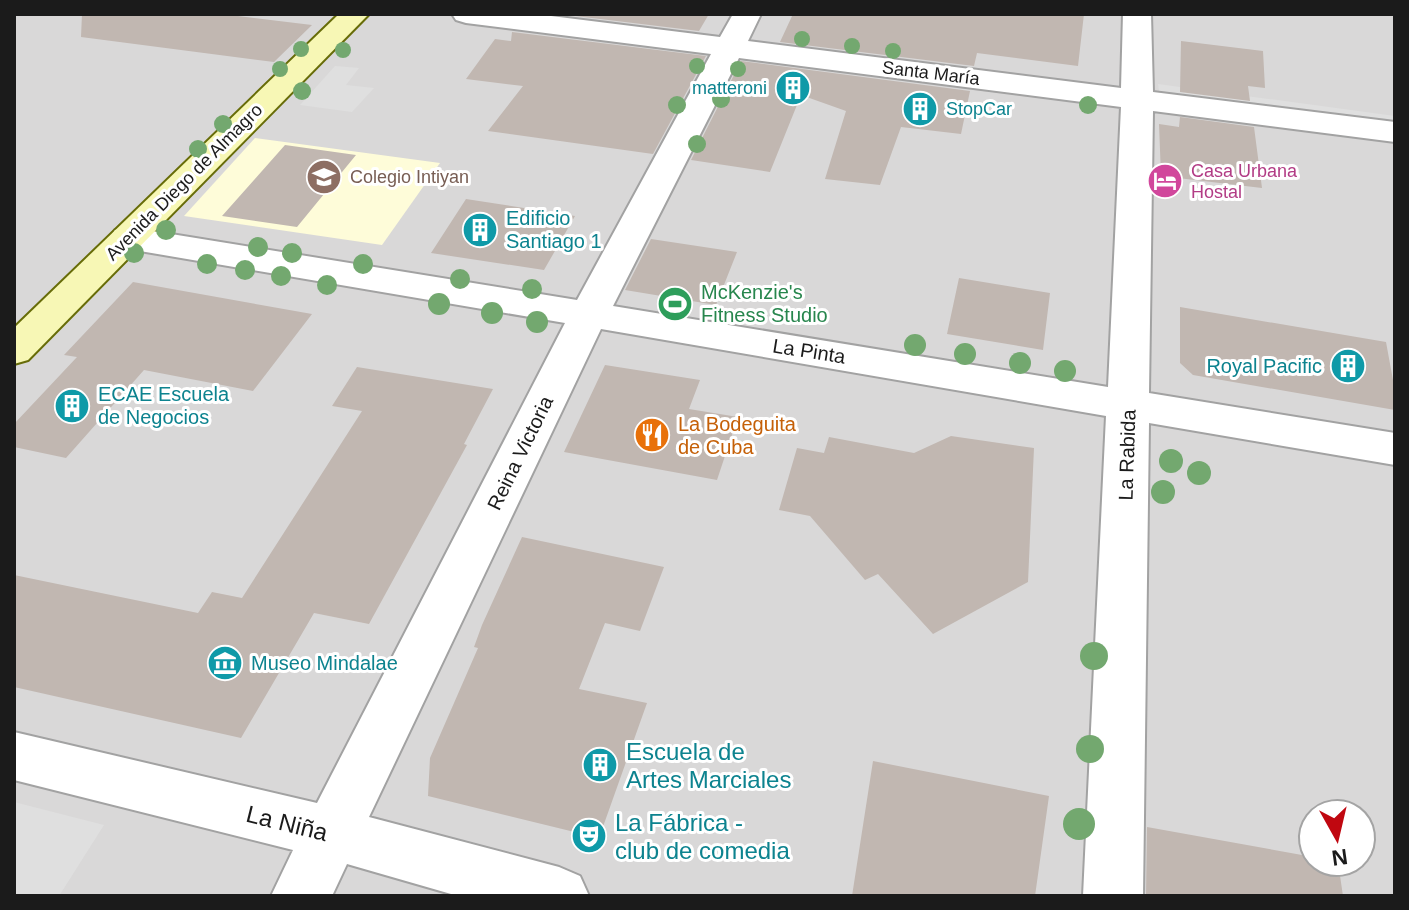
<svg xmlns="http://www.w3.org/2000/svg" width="1409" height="910" font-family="Arial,sans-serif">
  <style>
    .residential { fill: #d9d8d8; fill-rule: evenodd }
    .education { fill: #fefcd9 }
    .parking { fill: #dfdfdf }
    .building { fill: #c1b7b1 }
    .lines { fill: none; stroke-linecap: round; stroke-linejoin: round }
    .street-casing { stroke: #a2a2a2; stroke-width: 4 }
    .secondary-casing { stroke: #676c08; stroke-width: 4 }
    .street { fill: #fff; fill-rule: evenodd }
    .secondary { fill: #f7f7b5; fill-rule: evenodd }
    .tree { fill: #73a86f }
    .labels { text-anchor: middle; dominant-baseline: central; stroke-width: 6; stroke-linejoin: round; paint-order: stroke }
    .far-street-label { font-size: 18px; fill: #1b1b1b; stroke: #fff }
    .far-culture-label { font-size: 18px; fill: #0d838f; stroke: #fff; text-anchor: end }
    .far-hotel-label { font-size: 18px; fill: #b23c85; stroke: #fff; text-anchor: start }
    .far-education-label { font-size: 18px; fill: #785e54; stroke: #fff; text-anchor: start }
    .culture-label { font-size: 20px; fill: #0d838f; stroke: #fff; text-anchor: start }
    .leisure-label { font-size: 20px; fill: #27864d; stroke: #fff; text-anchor: start }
    .street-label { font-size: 20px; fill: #1b1b1b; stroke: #fff }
    .food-label { font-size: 20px; fill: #c56008; stroke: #fff; text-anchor: start }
    .near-culture-label { font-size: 24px; fill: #0d838f; stroke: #fff; text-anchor: start }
    .near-street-label { font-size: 24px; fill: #1b1b1b; stroke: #fff }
  </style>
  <rect width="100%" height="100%" fill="#ede8e1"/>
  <path class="residential" d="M 14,14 L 1395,14 L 1395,896 L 14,896 ZM 1313,814 L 1361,814 L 1361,862 L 1313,862 Z"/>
  <path class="education" d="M 255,138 L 440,163 L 382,245 L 184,216 Z"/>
  <path class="parking" d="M 335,66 L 359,68 L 346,85 L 374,88 L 352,112 L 300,105 Z
    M 1158,84 L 1395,116 L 1395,124 L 1159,91 Z
    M 14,802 L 104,825 L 59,896 L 14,896 Z"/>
  <path class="building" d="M 82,14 L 222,14 L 312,25 L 274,62 L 81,37 Z
    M 559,14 L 709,14 L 699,31 Z
    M 793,14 L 1084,14 L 1078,66 L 977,53 L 974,66 L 780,42 Z
    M 512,32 L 706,56 L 653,154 L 488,131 L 523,86 L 466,79 L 495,39 L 511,41 Z
    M 1181,41 L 1263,51 L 1265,88 L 1248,86 L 1250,101 L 1180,92 Z
    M 741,61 L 970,91 L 961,134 L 901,127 L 880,185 L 825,179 L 846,111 L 801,95 L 770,172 L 691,160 Z
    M 1180,117 L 1254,127 L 1262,188 L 1161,176 L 1159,124 L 1179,127 Z
    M 285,145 L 356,155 L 297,227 L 222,216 Z
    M 466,199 L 575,216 L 544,270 L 431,253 Z
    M 651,239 L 737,252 L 716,305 L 625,290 Z
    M 959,278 L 1050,293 L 1043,350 L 947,334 Z
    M 133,282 L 312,314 L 253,391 L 144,370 L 66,458 L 14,447 L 14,424 L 77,357 L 64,355 Z
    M 1180,307 L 1386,342 L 1395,391 L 1395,410 L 1193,375 L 1180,363 Z
    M 605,365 L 700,380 L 689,409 L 738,417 L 717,480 L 564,452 Z
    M 357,367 L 493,389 L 464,444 L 467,445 L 369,624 L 314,613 L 241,738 L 14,687 L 14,575 L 198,613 L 212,592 L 242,598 L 362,411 L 332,406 Z
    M 951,436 L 1034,448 L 1028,582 L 933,634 L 878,574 L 865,580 L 810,516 L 779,510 L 797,448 L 824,453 L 829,437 L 914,453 Z
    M 522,537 L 664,567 L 640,631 L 605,623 L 579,689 L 647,703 L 599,838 L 428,796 L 430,758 L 478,648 L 474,647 L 482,625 Z
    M 873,761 L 1049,796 L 1035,896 L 852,896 Z
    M 1147,827 L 1313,857 L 1313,862 L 1338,862 L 1343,896 L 1146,896 Z"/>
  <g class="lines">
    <defs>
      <path id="street" d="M 452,14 L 535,14 L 720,37 L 733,14 L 761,14 L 748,41 L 1121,88 L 1123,14 L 1151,14 L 1153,92 L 1395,122 L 1395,142 L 1153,111 L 1149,393 L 1395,433 L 1395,465 L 1149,423 L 1143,896 L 1083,896 L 1106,416 L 601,329 L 369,817 L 559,867 L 580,876 L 589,896 L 458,896 L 347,864 L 332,896 L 271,896 L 293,850 L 14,780 L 14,732 L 317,803 L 565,323 L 128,249 L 115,246 L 110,238 L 115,230 L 128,227 L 577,300 L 711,54 L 466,23 L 456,20 ZM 739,58 L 1121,107 L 1108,387 L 613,306 Z"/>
      <path id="secondary" d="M 339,14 L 369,14 L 28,360 L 14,364 L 14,328 Z"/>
    </defs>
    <use href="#street" class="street-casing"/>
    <use href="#secondary" class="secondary-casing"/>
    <use href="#street" class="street"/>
    <use href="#secondary" class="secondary"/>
  </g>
  <g class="tree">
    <circle cx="802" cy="39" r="8"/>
    <circle cx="852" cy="46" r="8"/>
    <circle cx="301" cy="49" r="8"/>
    <circle cx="343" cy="50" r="8"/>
    <circle cx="893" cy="51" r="8"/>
    <circle cx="697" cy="66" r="8"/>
    <circle cx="280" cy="69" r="8"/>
    <circle cx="738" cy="69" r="8"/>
    <circle cx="302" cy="91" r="9"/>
    <circle cx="721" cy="99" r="9"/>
    <circle cx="677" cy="105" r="9"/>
    <circle cx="1088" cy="105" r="9"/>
    <circle cx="223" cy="124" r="9"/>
    <circle cx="697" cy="144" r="9"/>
    <circle cx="198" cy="149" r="9"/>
    <circle cx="166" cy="230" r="10"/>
    <circle cx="258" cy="247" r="10"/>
    <circle cx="134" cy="253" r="10"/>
    <circle cx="292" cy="253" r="10"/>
    <circle cx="207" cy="264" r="10"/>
    <circle cx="363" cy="264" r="10"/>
    <circle cx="245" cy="270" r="10"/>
    <circle cx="281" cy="276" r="10"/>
    <circle cx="460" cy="279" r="10"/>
    <circle cx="327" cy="285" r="10"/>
    <circle cx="532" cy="289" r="10"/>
    <circle cx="439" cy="304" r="11"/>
    <circle cx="492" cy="313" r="11"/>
    <circle cx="537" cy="322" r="11"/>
    <circle cx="915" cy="345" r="11"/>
    <circle cx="965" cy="354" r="11"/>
    <circle cx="1020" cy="363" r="11"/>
    <circle cx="1065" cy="371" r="11"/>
    <circle cx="1171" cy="461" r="12"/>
    <circle cx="1199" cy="473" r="12"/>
    <circle cx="1163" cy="492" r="12"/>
    <circle cx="1094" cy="656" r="14"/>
    <circle cx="1090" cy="749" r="14"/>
    <circle cx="1079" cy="824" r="16"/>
  </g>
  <defs>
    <symbol id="building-disc" viewBox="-11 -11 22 22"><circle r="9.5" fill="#0f9aa8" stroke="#fff"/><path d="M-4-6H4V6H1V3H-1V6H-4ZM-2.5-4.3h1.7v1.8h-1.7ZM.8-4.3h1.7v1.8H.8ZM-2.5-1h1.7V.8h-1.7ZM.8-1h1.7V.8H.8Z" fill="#fff"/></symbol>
    <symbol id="school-disc" viewBox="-11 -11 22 22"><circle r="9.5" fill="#8d6e63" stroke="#fff"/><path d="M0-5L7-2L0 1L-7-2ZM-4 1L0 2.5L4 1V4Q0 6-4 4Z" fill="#fff"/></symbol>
    <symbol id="hotel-disc" viewBox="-11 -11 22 22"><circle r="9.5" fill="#d1479c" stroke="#fff"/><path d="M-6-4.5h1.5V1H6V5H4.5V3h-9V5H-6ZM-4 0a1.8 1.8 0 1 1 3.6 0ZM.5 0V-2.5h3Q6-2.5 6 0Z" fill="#fff"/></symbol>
    <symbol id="stadium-disc" viewBox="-11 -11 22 22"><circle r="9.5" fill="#2e9e5b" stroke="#fff"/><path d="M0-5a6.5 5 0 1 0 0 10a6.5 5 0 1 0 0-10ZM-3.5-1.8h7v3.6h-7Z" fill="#fff"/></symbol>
    <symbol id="restaurant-disc" viewBox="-11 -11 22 22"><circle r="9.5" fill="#e8710a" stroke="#fff"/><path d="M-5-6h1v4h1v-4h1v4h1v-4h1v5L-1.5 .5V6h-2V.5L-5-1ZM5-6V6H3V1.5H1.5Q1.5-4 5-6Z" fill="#fff"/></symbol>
    <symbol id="museum-disc" viewBox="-11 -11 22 22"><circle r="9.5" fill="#0f9aa8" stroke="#fff"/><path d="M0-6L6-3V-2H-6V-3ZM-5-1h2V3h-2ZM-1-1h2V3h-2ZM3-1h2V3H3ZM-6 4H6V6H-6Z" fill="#fff"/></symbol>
    <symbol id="theatre-disc" viewBox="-11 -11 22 22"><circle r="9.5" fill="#0f9aa8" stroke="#fff"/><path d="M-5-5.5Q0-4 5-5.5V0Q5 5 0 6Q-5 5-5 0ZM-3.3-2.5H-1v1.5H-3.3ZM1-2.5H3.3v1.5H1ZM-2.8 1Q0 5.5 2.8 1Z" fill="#fff"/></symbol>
  </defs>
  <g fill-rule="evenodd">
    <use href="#building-disc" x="773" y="68" width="40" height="40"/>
    <use href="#building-disc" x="900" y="89" width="40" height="40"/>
    <use href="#school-disc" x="304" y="157" width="40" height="40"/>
    <use href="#hotel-disc" x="1145" y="161" width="40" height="40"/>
    <use href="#building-disc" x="460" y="210" width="40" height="40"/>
    <use href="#stadium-disc" x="655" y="284" width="40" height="40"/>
    <use href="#building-disc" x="1328" y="346" width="40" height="40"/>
    <use href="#building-disc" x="52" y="386" width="40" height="40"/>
    <use href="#restaurant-disc" x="632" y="415" width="40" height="40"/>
    <use href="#museum-disc" x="205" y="643" width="40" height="40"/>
    <use href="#building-disc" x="580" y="745" width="40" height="40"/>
    <use href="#theatre-disc" x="569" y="816" width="40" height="40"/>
  </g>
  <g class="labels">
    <g class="far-street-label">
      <text transform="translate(931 73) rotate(7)">Santa María</text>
      <text transform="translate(184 182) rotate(-45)">Avenida Diego de Almagro</text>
    </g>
    <g class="far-culture-label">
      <text x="767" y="88">matteroni</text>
      <text x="946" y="109" text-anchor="start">StopCar</text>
    </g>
    <g class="far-hotel-label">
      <text x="1191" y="171">Casa Urbana<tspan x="1191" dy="21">Hostal</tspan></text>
    </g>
    <g class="far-education-label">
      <text x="350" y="177">Colegio Intiyan</text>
    </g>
    <g class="culture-label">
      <text x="506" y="218">Edificio<tspan x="506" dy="23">Santiago 1</tspan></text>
      <text x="1322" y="366" text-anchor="end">Royal Pacific</text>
      <text x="98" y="394">ECAE Escuela<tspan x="98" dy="23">de Negocios</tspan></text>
      <text x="251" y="663">Museo Mindalae</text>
    </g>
    <g class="leisure-label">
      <text x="701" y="292">McKenzie's<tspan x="701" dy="23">Fitness Studio</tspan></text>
    </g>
    <g class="street-label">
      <text transform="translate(809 351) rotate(9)">La Pinta</text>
      <text transform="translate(520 453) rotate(-64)">Reina Victoria</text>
      <text transform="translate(1127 455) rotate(-88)">La Rabida</text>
    </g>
    <g class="food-label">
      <text x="678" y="424">La Bodeguita<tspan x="678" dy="23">de Cuba</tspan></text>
    </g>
    <g class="near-culture-label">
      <text x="626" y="751">Escuela de<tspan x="626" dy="28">Artes Marciales</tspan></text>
      <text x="615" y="822">La Fábrica -<tspan x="615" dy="28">club de comedia</tspan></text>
    </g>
    <g class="near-street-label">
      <text transform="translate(287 823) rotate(14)">La Niña</text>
    </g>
  </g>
  <rect width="1409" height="910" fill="none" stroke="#1b1b1b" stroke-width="32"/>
  <g transform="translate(1337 838) rotate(172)"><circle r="38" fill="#ffffff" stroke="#a4a4a4" stroke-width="2"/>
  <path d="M0-6L14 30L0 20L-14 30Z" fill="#c00710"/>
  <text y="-12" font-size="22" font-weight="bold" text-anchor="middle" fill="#1b1b1b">N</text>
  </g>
</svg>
